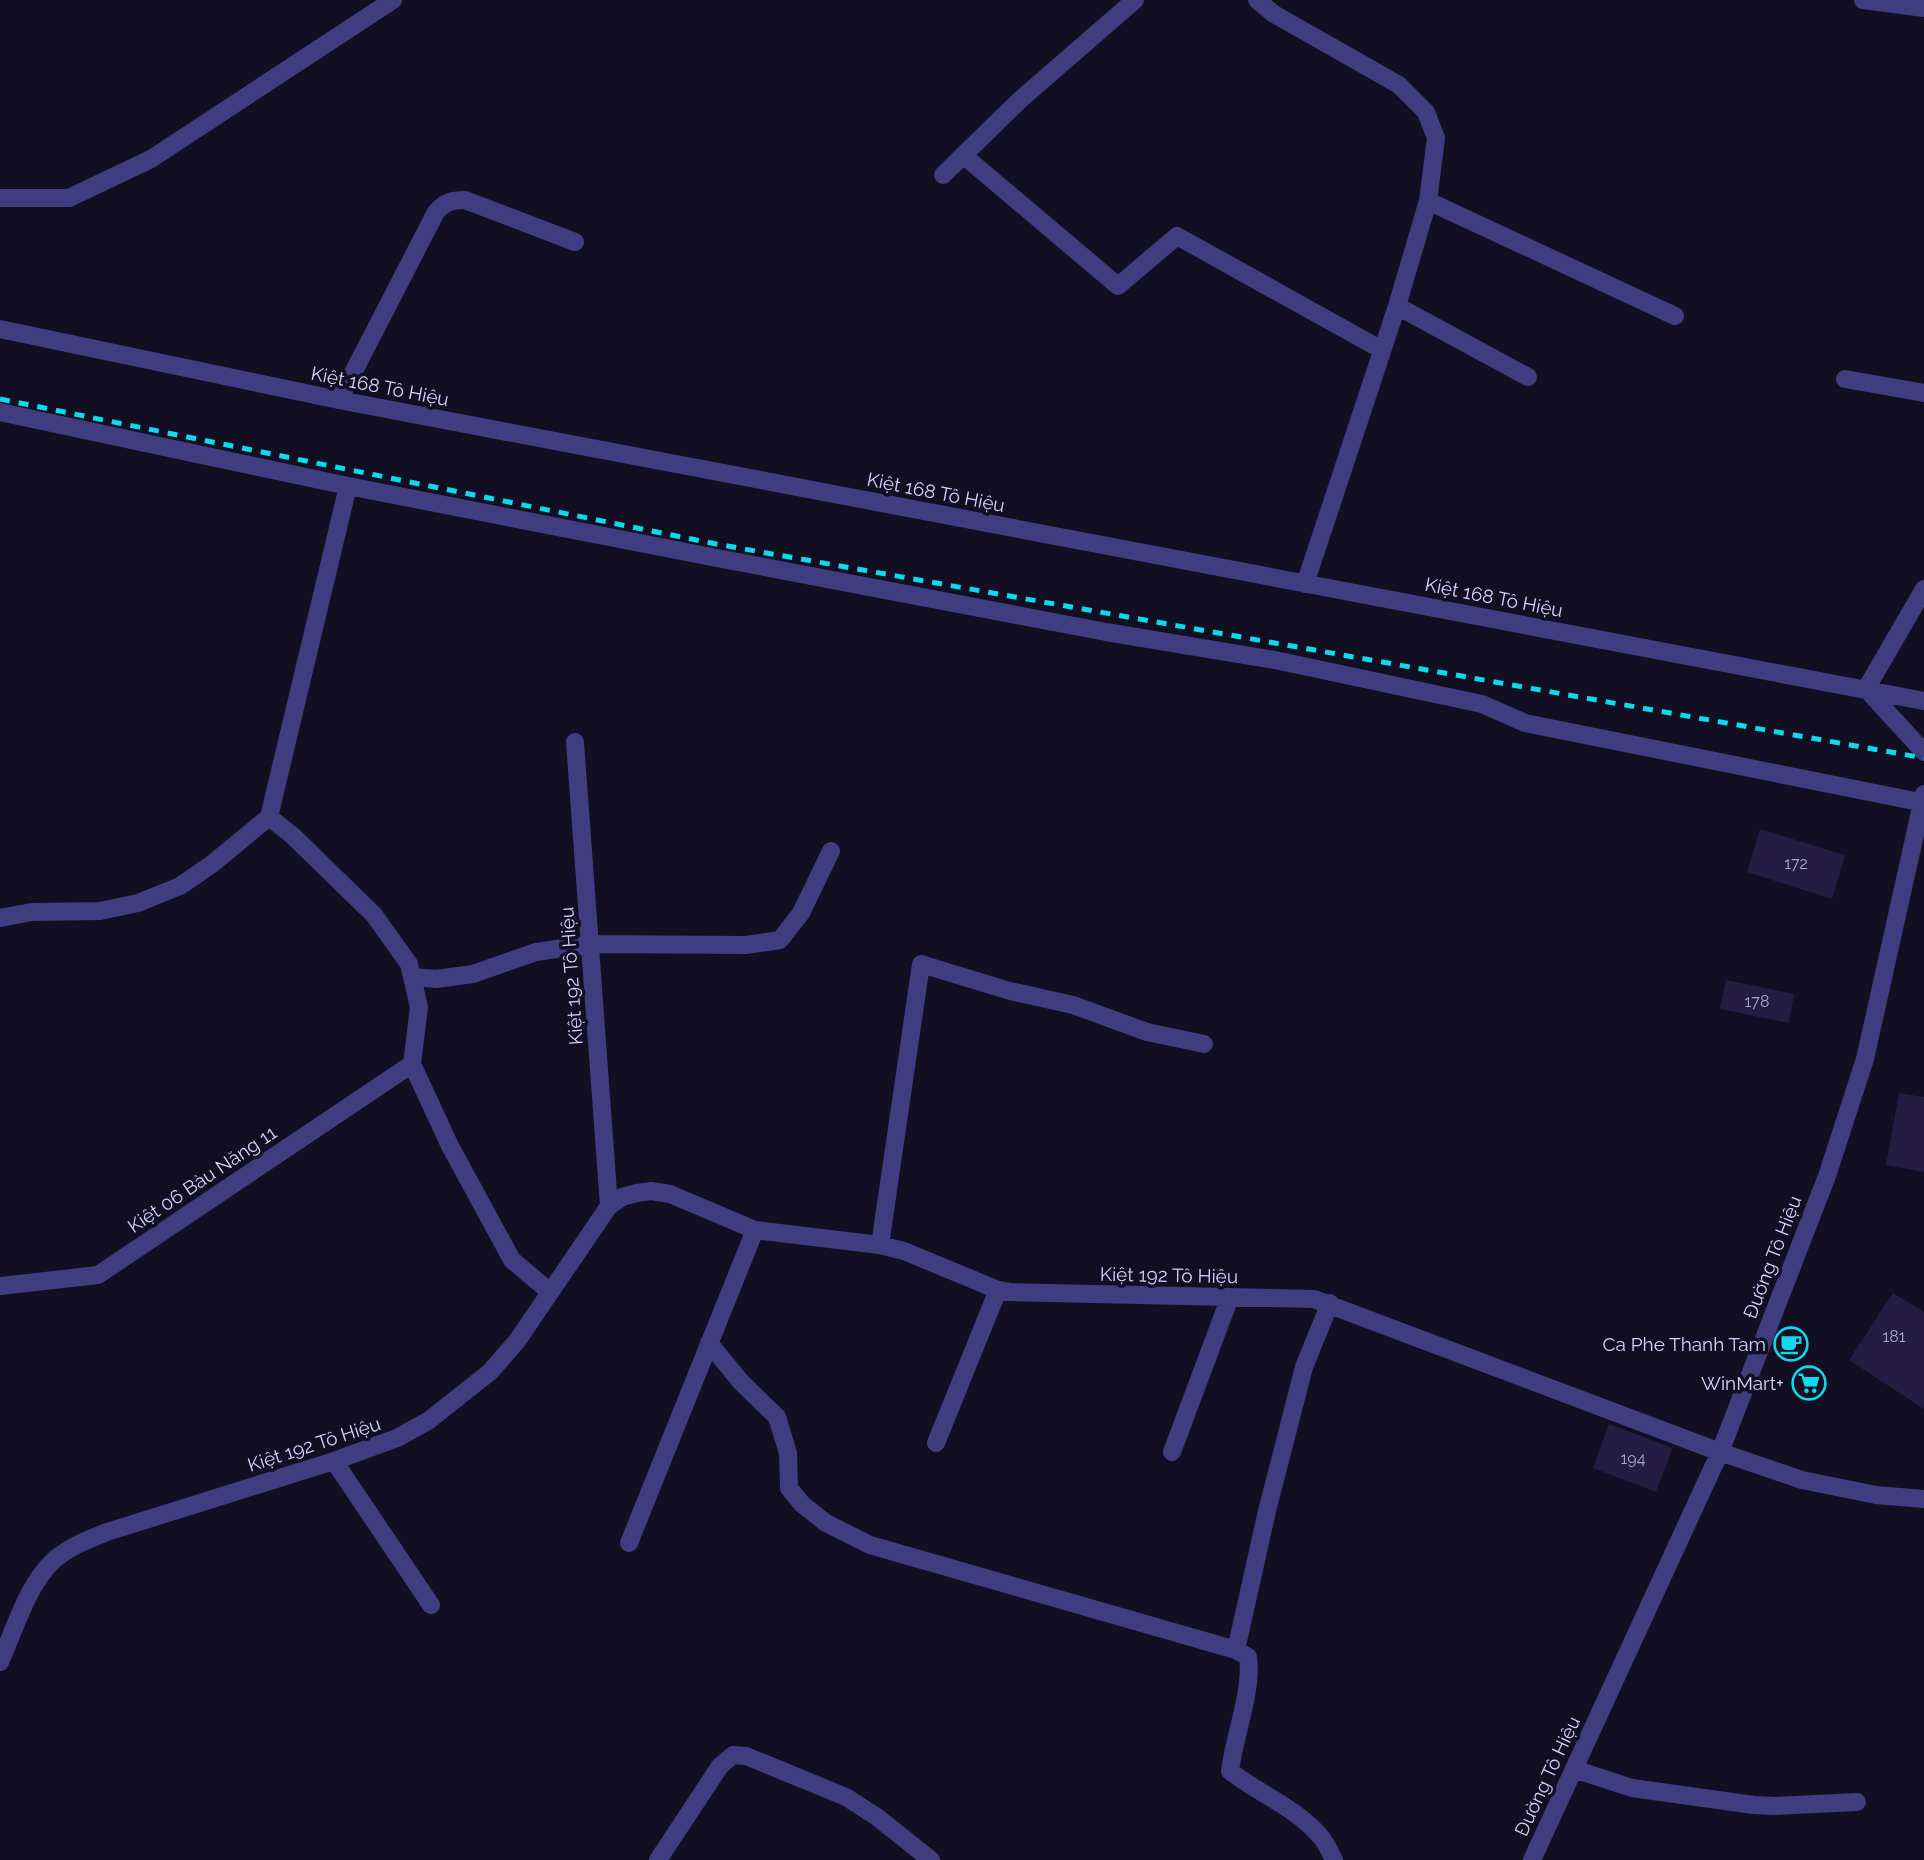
<svg xmlns="http://www.w3.org/2000/svg" width="1924" height="1860" font-family="Raleway,sans-serif">
  <style>
    .building { fill: #241c42 }
    .lines { fill: none; stroke-linecap: round; stroke-linejoin: round }
    .minor { stroke: #3f3c7f; stroke-width: 18 }
    .rail { stroke: #0cdaef; stroke-width: 5; stroke-dasharray: 10 9; stroke-linecap: butt }
    .labels { text-anchor: middle; dominant-baseline: central; stroke-width: 7; stroke-linejoin: round; paint-order: stroke }
    .number-label { font-size: 16px; fill: #aaa4ce }
    .street-label { font-size: 19px; fill: #d7d2fd; stroke: #120f22 }
    .poi-label { font-size: 19px; fill: #d7d2fd; stroke: #120f22; text-anchor: end }
  </style>
  <rect width="100%" height="100%" fill="#120f22"/>
  <path class="building" d="M 1760,829 L 1845,855 L 1832,899 L 1747,872 Z
    M 1726,980 L 1794,994 L 1789,1023 L 1720,1009 Z
    M 1899,1093 L 1924,1097 L 1924,1172 L 1886,1165 Z
    M 1893,1293 L 1924,1312 L 1924,1409 L 1849,1360 Z
    M 1609,1424 L 1673,1448 L 1656,1492 L 1593,1468 Z"/>
  <g class="lines">
    <path class="minor" d="M 1257,0 L 1274,14 L 1399,85 L 1426,112 L 1436,138 L 1428,201 L 1397,306 L 1305,584
      M 1863,0 L 1924,8
      M 963,155 L 1118,286 L 1177,236 L 1382,350
      M 943,175 L 1021,99 L 1135,0
      M 0,198 L 69,198 L 151,159 L 393,0
      M 1428,201 L 1675,316
      M 1397,306 L 1528,377
      M 0,329 L 339,400 L 1924,701
      M 1845,379 L 1924,393
      M 339,400 L 436,212 C 445,202 452,200 465,200 L 575,242
      M 0,412 L 348,486 L 717,558 L 1106,632 L 1275,660 L 1482,704 L 1525,723 L 1924,803
      M 1924,589 L 1866,689 L 1924,752
      M 575,742 L 609,1206
      M 269,817 L 293,836 L 374,915 L 409,964 L 419,1007 L 412,1064 L 450,1146 L 512,1260 L 550,1292
      M 0,918 L 32,912 L 100,911 L 138,903 L 180,886 L 212,864 L 269,817 L 348,486
      M 413,977 L 436,979 L 473,974 L 536,952 L 590,944 L 746,945 L 780,940 L 801,913 L 831,851
      M 880,1245 L 921,964 L 1010,991 L 1073,1005 L 1147,1032 L 1204,1044
      M 0,1286 L 98,1275 L 412,1064
      M 709,1343 L 741,1382 L 777,1417 L 788,1453 L 789,1488 L 802,1504 L 826,1523 L 870,1545 L 1236,1650 L 1248,1657 C 1253,1689 1234,1737 1230,1771 C 1259,1794 1295,1807 1320,1836 C 1326,1842 1330,1852 1334,1860
      M 936,1443 L 998,1290
      M 1172,1452 L 1230,1297
      M 334,1461 L 431,1605
      M 629,1543 L 755,1230
      M 1236,1650 L 1267,1511 L 1304,1367 L 1330,1303
      M 0,1662 C 15,1629 27,1585 54,1560 C 69,1547 89,1539 107,1532 L 334,1461 L 397,1438 L 428,1421 L 490,1372 L 517,1341 L 609,1206 L 622,1197 L 637,1193 L 651,1191 L 670,1194 L 755,1230 L 880,1245 L 904,1251 L 998,1290 L 1010,1292 L 1314,1299 L 1720,1452 L 1802,1480 L 1876,1495 L 1924,1499
      M 1574,1769 L 1632,1788 L 1754,1805 L 1774,1806 L 1857,1802
      M 658,1860 L 720,1766 L 733,1755 L 746,1756 L 846,1797 L 877,1817 L 931,1860
      M 1532,1860 L 1720,1452 L 1827,1176 L 1865,1059 L 1924,794"/>
    <path class="rail" d="M 0,399 L 716,544 L 1924,758"/>
  </g>
  <defs>
    <symbol id="cafe-ring" viewBox="-11 -11 22 22"><circle r="9.5" fill="#120f22" stroke="#0cdaef" stroke-width="1.5"/><path d="M-5.5-4.5H6V0H3Q3 3.5 0 3.5H-2.5Q-5.5 3.5-5.5 0ZM3-3.2v2h1.7v-2ZM-6 4.5H4V6H-6Z" fill="#0cdaef"/></symbol>
    <symbol id="supermarket-ring" viewBox="-11 -11 22 22"><circle r="9.5" fill="#120f22" stroke="#0cdaef" stroke-width="1.5"/><path d="M-6-5.5h2.5l.6 2H6L4.5 2H-2.5L-4.4-4H-6ZM-1.5 3.2a1.3 1.3 0 1 0 .1 0ZM3 3.2a1.3 1.3 0 1 0 .1 0Z" fill="#0cdaef"/></symbol>
  </defs>
  <g fill-rule="evenodd">
    <use href="#cafe-ring" x="1772" y="1325" width="38" height="38"/>
    <use href="#supermarket-ring" x="1790" y="1364" width="38" height="38"/>
  </g>
  <g class="labels">
    <g class="number-label">
      <text x="1796" y="863">172</text>
      <text x="1757" y="1001">178</text>
      <text x="1894" y="1336">181</text>
      <text x="1633" y="1458">194</text>
    </g>
    <g class="street-label">
      <text transform="translate(380 386) rotate(11)">Kiệt 168 Tô Hiệu</text>
      <text transform="translate(936 492) rotate(11)">Kiệt 168 Tô Hiệu</text>
      <text transform="translate(1494 597) rotate(11)">Kiệt 168 Tô Hiệu</text>
      <text transform="translate(571 976) rotate(-94)">Kiệt 192 Tô Hiệu</text>
      <text transform="translate(202 1179) rotate(-34)">Kiệt 06 Bàu Năng 11</text>
      <text transform="translate(1772 1257) rotate(-69)">Đường Tô Hiệu</text>
      <text transform="translate(1169 1275) rotate(1)">Kiệt 192 Tô Hiệu</text>
      <text transform="translate(314 1444) rotate(-18)">Kiệt 192 Tô Hiệu</text>
      <text transform="translate(1547 1776) rotate(-65)">Đường Tô Hiệu</text>
    </g>
    <g class="poi-label">
      <text x="1766" y="1344">Ca Phe Thanh Tam</text>
      <text x="1784" y="1383">WinMart+</text>
    </g>
  </g>
</svg>
